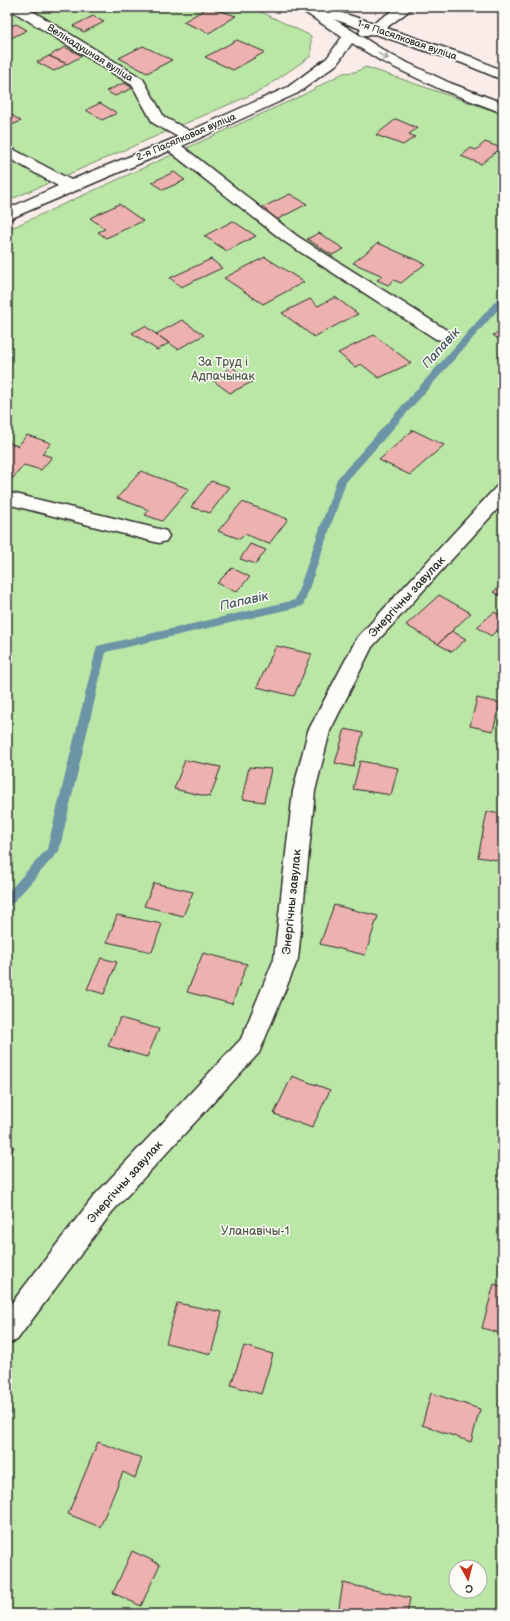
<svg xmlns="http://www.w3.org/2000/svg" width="510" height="1621" font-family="'Balsamiq Sans',sans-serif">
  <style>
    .green { fill: #bae7a5; stroke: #728968; fill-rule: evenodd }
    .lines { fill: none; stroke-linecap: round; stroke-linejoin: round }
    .stream { fill: #6c94a7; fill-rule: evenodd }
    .building { fill: #edb1af; stroke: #2b2b2b }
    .minor-casing { stroke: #2b2b2b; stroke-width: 3 }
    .minor { fill: #fdfcf7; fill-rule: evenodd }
    .oneway { stroke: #9e9e9b }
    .labels { text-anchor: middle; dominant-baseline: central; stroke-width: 3; stroke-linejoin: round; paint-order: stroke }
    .far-street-label { font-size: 10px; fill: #2b2b2b; stroke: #fdfcf7 }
    .park-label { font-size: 12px; fill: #4f5a4a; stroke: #fdfcf7 }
    .street-label { font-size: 12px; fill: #2b2b2b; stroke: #fdfcf7 }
    .water-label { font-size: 13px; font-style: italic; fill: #46575e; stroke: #fdfcf7 }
  </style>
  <rect width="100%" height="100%" fill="#faede9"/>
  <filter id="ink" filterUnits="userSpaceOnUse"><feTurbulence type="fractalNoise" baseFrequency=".025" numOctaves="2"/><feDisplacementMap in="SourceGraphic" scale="8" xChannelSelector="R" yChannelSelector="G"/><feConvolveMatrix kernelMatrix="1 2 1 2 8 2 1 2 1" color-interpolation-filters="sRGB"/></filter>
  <g filter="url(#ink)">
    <path class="green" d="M 7,7 L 251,7 L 311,36 L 311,56 L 260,91 L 7,201 Z
      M 366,67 L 503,114 L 503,1614 L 7,1614 L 7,230 L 303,95 L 343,73 L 355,72 ZM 456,1567 L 480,1567 L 480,1591 L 456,1591 Z"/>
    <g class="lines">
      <path class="stream" d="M 503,295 L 503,304 L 346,482 L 303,606 L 106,652 L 59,851 L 11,905 L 7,906 L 7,893 L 47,849 L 97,646 L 295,600 L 337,479 L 500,296 Z"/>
    </g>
    <path class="building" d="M 209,7 L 236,16 L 209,33 L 183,22 Z
      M 93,16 L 104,22 L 84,32 L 73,26 Z
      M 16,24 L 27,30 L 7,40 L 7,28 Z
      M 237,40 L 265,52 L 233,70 L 205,57 Z
      M 143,46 L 172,60 L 147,73 L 119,58 Z
      M 65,47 L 82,56 L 67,64 L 49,56 Z
      M 49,56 L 67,64 L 54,71 L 37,62 Z
      M 124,83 L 133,88 L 115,96 L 106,91 Z
      M 100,103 L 117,113 L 102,120 L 86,110 Z
      M 7,112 L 21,121 L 7,127 Z
      M 396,119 L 417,128 L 409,134 L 415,137 L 403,145 L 376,135 Z
      M 485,142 L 501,148 L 481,164 L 461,156 L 471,148 L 476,150 Z
      M 174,172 L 185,180 L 163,190 L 152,182 Z
      M 290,194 L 307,204 L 276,220 L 259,209 Z
      M 119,204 L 143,221 L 106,238 L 98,232 L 105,229 L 90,218 Z
      M 233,221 L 256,236 L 227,251 L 204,236 Z
      M 319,233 L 344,249 L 332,255 L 307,239 Z
      M 378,243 L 425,264 L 401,283 L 394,280 L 388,285 L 377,280 L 383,276 L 353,263 Z
      M 265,257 L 304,282 L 263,304 L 224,278 Z
      M 211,259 L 222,268 L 181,287 L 170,278 Z
      M 335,297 L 358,314 L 314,337 L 282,313 L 310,299 L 318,306 Z
      M 182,320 L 204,335 L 178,349 L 156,334 Z
      M 145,326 L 156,334 L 169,343 L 157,350 L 132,333 Z
      M 503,330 L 503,343 L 493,335 Z
      M 374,335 L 411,363 L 379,378 L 361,364 L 355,367 L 338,353 Z
      M 232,367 L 252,382 L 230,393 L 211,379 Z
      M 413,430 L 444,445 L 410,475 L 379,460 Z
      M 27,435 L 51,443 L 42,454 L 52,457 L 41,470 L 24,465 L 13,478 L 7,476 L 7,446 L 10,443 L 18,446 Z
      M 141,471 L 189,489 L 162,521 L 145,515 L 149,510 L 117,498 Z
      M 211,481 L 230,487 L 210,513 L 191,507 Z
      M 242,502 L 288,519 L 269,544 L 245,534 L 240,539 L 218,531 Z
      M 250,544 L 266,550 L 256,564 L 240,559 Z
      M 232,568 L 250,577 L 236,592 L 217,583 Z
      M 503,583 L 503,597 L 493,592 Z
      M 439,595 L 471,613 L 438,644 L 406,625 Z
      M 494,612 L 503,617 L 503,624 L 491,636 L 477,627 Z
      M 452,631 L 466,639 L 452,652 L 438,644 Z
      M 276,646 L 312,654 L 294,696 L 257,687 Z
      M 477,698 L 500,703 L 493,731 L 470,726 Z
      M 345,729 L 363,733 L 353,767 L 335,763 Z
      M 185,760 L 221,767 L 210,797 L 174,789 Z
      M 360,761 L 398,768 L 391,795 L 353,789 Z
      M 249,767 L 271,769 L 264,802 L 242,799 Z
      M 487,812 L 503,814 L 503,861 L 478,857 Z
      M 154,883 L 193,892 L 183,916 L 144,906 Z
      M 334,905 L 378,916 L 365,955 L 320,944 Z
      M 117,915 L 162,924 L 152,952 L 107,942 Z
      M 203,953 L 247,964 L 232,1004 L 187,992 Z
      M 101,958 L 117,962 L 104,994 L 87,989 Z
      M 120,1018 L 159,1029 L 147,1057 L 108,1046 Z
      M 292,1076 L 330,1090 L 312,1128 L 274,1114 Z
      M 7,1145 L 14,1147 L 7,1161 Z
      M 503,1171 L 503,1200 L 498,1199 Z
      M 494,1284 L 503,1287 L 503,1334 L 482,1328 Z
      M 177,1303 L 222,1312 L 211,1354 L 166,1343 Z
      M 244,1346 L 273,1354 L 261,1394 L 231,1385 Z
      M 431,1393 L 480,1409 L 471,1442 L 422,1425 Z
      M 98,1442 L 142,1458 L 135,1478 L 123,1472 L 100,1527 L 68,1514 Z
      M 132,1551 L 160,1564 L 141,1606 L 113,1593 Z
      M 343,1583 L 410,1598 L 407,1614 L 338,1614 Z"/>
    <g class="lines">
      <defs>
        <path id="minor" d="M 9,7 L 26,7 L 143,79 L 164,117 L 190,131 L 288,87 L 327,58 L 342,37 L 297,7 L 314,7 L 320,11 L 326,8 L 374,23 L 398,7 L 414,7 L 386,28 L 472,57 L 503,71 L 503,80 L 462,63 L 375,34 L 366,36 L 361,35 L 359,32 L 361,29 L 334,19 L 391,55 L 450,83 L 503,103 L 503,113 L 440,89 L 381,61 L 352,43 L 337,64 L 298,93 L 182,146 L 297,236 L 448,331 L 451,335 L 448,339 L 442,340 L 436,339 L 285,242 L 169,151 L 7,220 L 7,209 L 58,186 L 7,157 L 7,146 L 71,180 L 178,137 L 153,123 L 132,85 L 11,10 Z
          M 503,485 L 503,503 L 372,647 L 330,731 L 315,791 L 298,959 L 259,1053 L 112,1212 L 17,1340 L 7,1344 L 7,1309 L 94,1196 L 241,1039 L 274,959 L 293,791 L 308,731 L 357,638 L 496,487 Z
          M 7,492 L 159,529 L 166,531 L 169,536 L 166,541 L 159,543 L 7,504 Z"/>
      </defs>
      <use href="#minor" class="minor-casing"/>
      <use href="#minor" class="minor"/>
    </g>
    <defs><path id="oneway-shaft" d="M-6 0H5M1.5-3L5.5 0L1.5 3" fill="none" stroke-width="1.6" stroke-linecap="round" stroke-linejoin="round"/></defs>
    <use class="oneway" href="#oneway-shaft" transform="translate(383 56) rotate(29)"/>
  </g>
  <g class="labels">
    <g class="far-street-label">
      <text transform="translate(407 40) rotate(19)">1-я Пасялковая вуліца</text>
      <text transform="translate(90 53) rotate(32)">Велікадушная вуліца</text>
      <text transform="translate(186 137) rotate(-23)">2-я Пасялковая вуліца</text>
    </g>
    <g class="park-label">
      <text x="223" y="362">За Труд і<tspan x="223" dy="14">Адпачынак</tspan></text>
      <text x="255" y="1231">Уланавічы-1</text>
    </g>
    <g class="street-label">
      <text transform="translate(407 597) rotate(-47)">Энергічны завулак</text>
      <text transform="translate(292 902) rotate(-84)">Энергічны завулак</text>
      <text transform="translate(125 1182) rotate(-48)">Энергічны завулак</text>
    </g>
    <g class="water-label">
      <text transform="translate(441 348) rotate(-48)">Папавік</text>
      <text transform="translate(244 601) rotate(-13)">Папавік</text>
    </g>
  </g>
  <rect width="510" height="1621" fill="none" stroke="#fdfcf7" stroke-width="24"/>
  <rect x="12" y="12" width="486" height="1597" fill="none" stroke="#2b2b2b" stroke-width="1.5" filter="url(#ink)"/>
  <g transform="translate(468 1579) rotate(173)"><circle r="19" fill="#fdfcf7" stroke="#a9a8a5"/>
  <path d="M0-3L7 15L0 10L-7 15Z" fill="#c8321e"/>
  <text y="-6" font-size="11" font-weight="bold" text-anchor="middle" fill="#2b2b2b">С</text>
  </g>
</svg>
